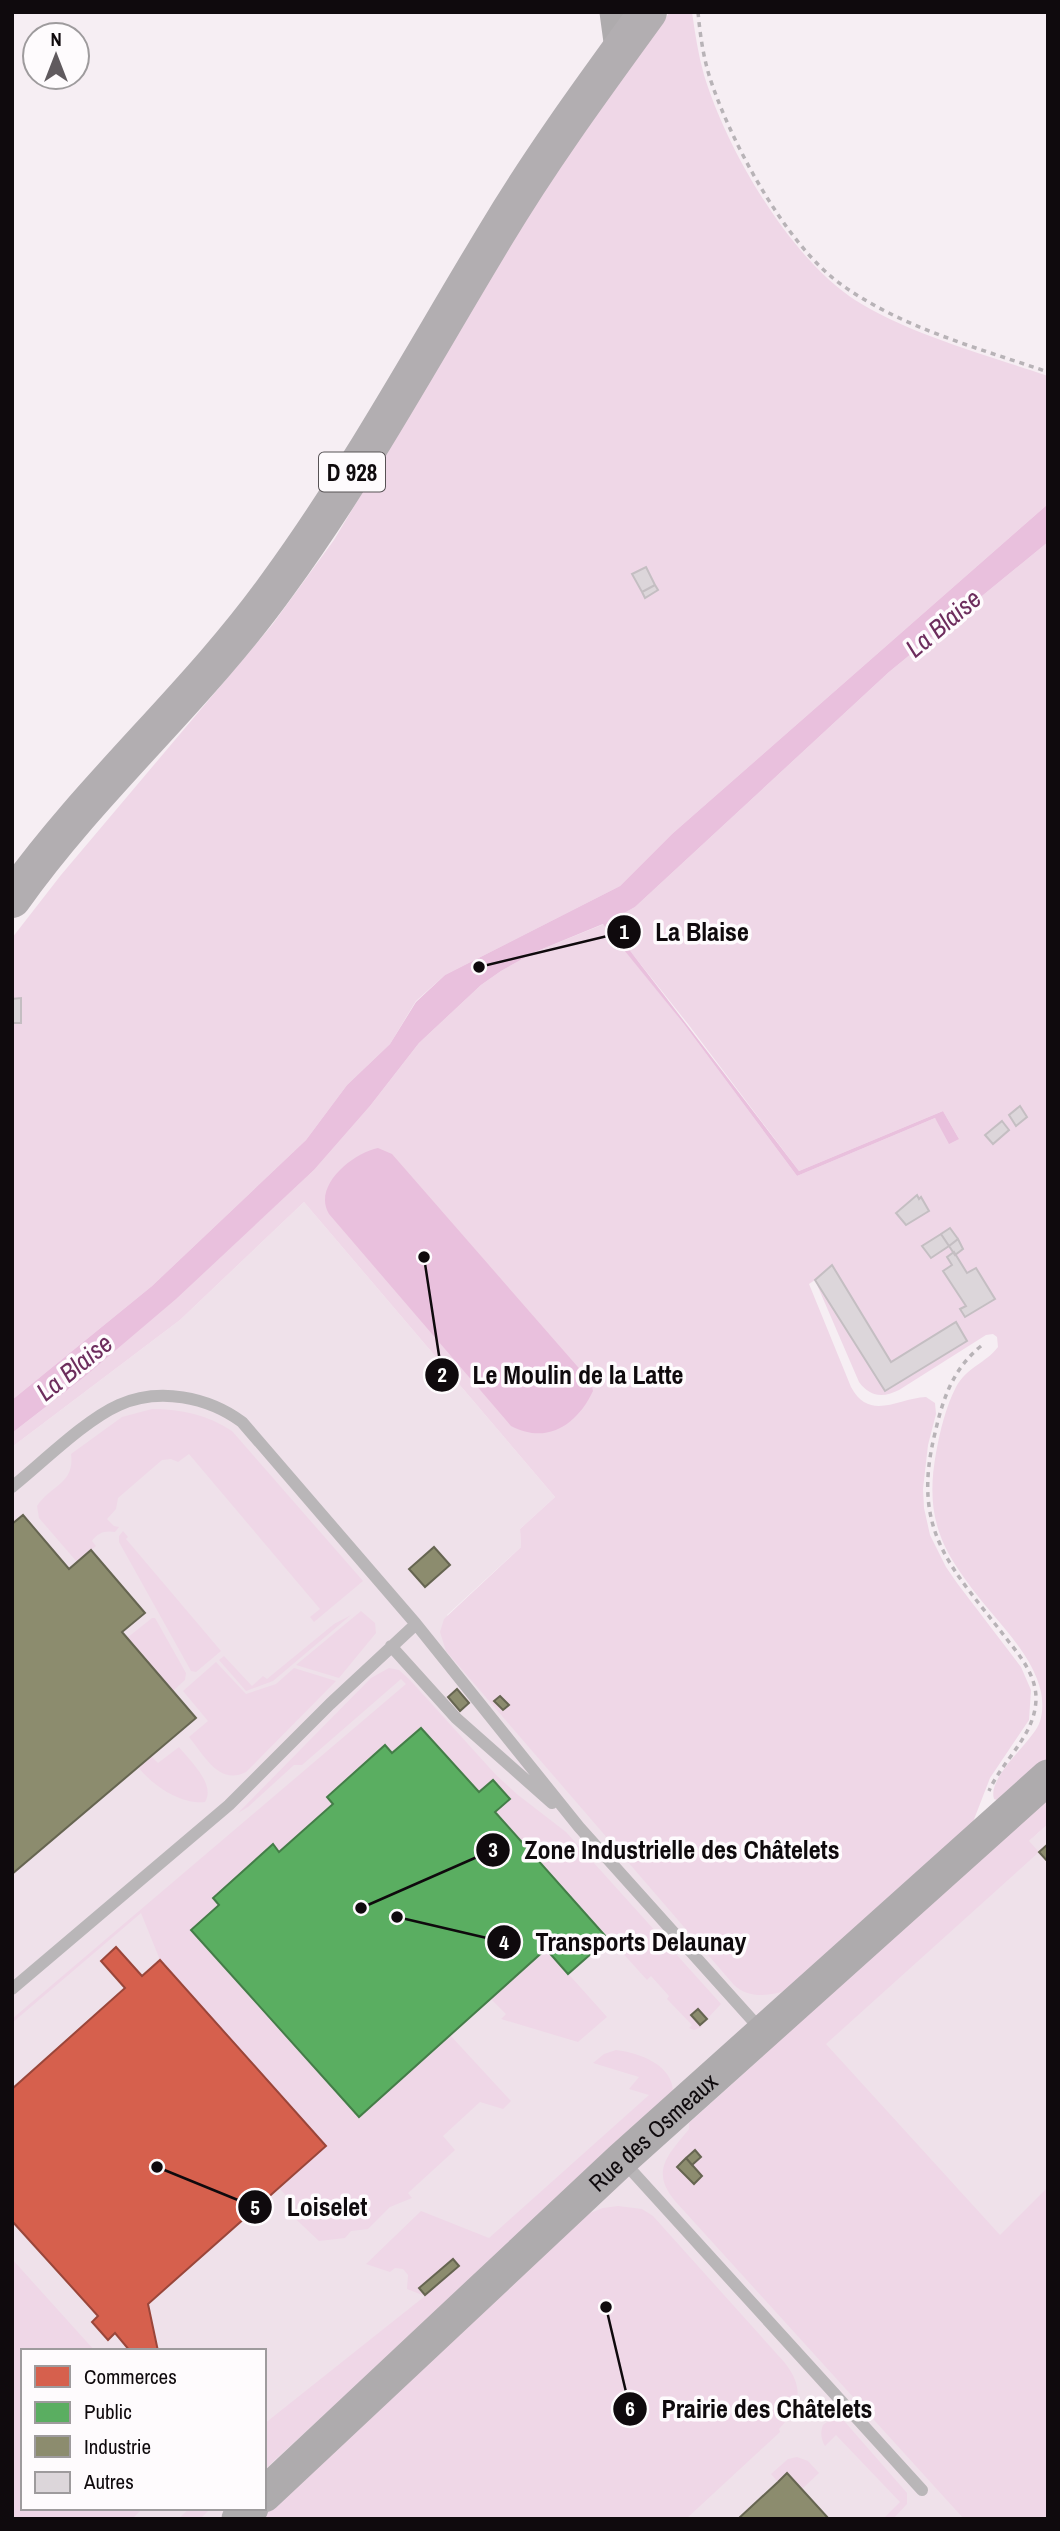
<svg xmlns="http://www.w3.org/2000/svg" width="1060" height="2531" font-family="'Archivo Narrow',sans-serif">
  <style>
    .built { fill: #efe1ea; fill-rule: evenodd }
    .green { fill: #efd7e7; fill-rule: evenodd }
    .water { fill: #e9c0dd }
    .shops { fill: #d6604d; stroke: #9a463a; stroke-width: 2 }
    .public { fill: #5aae61; stroke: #447d48; stroke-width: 2 }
    .industry { fill: #8c8c6e; stroke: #666551; stroke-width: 2 }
    .building { fill: #dcd6da; stroke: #c4bec2; stroke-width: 2 }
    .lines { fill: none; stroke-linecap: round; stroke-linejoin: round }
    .path { stroke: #b8b3b7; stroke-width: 3.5; stroke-dasharray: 5 5; stroke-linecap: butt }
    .service { stroke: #b9b6b8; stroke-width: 12 }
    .secondary { stroke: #aeabad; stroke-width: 35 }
    .primary { stroke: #b2aeb1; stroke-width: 38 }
    .labels { text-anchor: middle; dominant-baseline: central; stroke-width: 7; stroke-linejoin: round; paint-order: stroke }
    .shield { fill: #fefbfd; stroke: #575255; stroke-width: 2 }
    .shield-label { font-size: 23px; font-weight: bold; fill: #0f0a0d }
    .street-label { font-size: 24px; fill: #0f0a0d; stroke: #fefbfd }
    .water-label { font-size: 26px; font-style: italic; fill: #6d2d5d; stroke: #fefbfd }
    .leader { fill: none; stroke: #0f0a0d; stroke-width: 2.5 }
    .callout-dot { fill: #0f0a0d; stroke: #fefbfd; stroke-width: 2.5 }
    .mark-label { font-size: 21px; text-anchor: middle; font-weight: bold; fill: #fff }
    .callout-label { font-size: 26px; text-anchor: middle; font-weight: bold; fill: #0f0a0d; stroke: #fefbfd; stroke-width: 7; stroke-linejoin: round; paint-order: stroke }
  </style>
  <rect width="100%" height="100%" fill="#f6eef3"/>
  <path class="built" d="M 304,1202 L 555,1497 L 520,1529 L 521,1547 L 447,1615 L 818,2029 L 1048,1824 L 1048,2483 L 1026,2519 L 12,2519 L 12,1447 L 180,1320 ZM 23,2351 L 264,2351 L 264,2508 L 23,2508 Z"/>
  <path class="green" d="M 670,12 L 692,12 C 695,33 698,54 704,75 C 727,150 789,257 855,300 C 906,333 989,356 1048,376 L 1048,504 L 672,834 L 620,886 L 445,975 L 416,1001 L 390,1044 L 347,1085 L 306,1140 L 152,1286 L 12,1400 L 12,938 L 61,875 L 272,625 L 334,540 L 536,202 L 601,105 Z
    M 1048,542 L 1048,1765 L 997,1800 L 994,1799 C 987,1777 1030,1744 1039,1724 C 1043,1715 1043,1702 1041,1692 C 1034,1661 1010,1635 990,1611 C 946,1557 923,1525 936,1453 C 940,1431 946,1406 956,1387 C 967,1367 986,1363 998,1347 L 997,1337 L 993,1334 L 986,1335 L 899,1390 C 883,1398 870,1397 859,1382 L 815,1280 L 809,1284 L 851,1387 C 870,1422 898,1398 926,1397 L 935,1403 L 936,1414 L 928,1445 L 923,1489 L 924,1508 L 930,1535 L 946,1567 L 957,1583 L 1021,1667 L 1031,1690 L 1029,1720 L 990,1778 L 973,1822 L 788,1990 C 770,1996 749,1999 734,1985 L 446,1651 L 440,1632 L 444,1619 L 521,1547 L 520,1529 L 555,1497 L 304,1202 L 180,1320 L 12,1447 L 12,1433 L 83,1378 L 222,1255 L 314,1170 L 370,1106 L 419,1043 L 481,985 L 501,971 L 535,952 L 604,924 L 684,1024 L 797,1176 L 935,1118 L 959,1139 L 943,1111 L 799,1171 L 688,1024 L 607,922 L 635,907 L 889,672 Z
    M 152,1409 C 181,1409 208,1415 232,1431 L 363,1581 L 314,1622 L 310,1617 L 320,1609 L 189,1454 L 178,1462 L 171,1459 L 162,1460 L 118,1498 L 116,1509 L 107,1519 L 114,1526 L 119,1527 L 115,1532 C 105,1530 97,1533 92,1541 L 96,1546 L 77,1562 L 39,1518 L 37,1506 C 51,1485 75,1484 71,1454 L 122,1417 Z
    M 123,1531 L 128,1537 L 126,1539 L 221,1651 L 196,1672 L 191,1671 L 119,1542 L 119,1536 Z
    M 361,1611 L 375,1623 L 376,1633 L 339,1678 L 296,1665 Z
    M 351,1615 L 273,1681 L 246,1691 L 219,1660 L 224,1656 L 252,1686 L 263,1676 L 267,1679 L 334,1624 Z
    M 152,1618 L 155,1618 L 186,1673 L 185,1680 L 173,1691 L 127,1638 Z
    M 216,1662 L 246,1694 L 276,1684 L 294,1668 L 336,1681 L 246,1772 C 219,1786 204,1755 189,1737 L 208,1721 L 183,1691 Z
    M 389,1668 L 399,1670 L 410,1680 L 496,1775 L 518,1795 L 566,1832 L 721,2004 L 707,2019 L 698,2009 L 692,2015 L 702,2027 L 694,2030 L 689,2028 L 692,2025 L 667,1999 L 669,1996 L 651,1976 L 647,1980 L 495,1812 L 510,1799 L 493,1780 L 479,1792 L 421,1728 L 392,1753 L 384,1745 L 327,1797 L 333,1804 L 279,1852 L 273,1845 L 213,1898 L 219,1905 L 191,1930 L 359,2116 L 450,2035 L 511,2101 L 503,2109 L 480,2102 L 443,2136 L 455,2150 L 408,2193 L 412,2198 L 390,2207 L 368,2229 L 351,2231 L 345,2238 L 319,2241 L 284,2208 L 291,2201 L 279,2188 L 326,2146 L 160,1960 L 141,1913 L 12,2023 L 12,2019 L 406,1684 L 401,1679 L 302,1765 L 294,1765 L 248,1807 L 238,1813 L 371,1678 Z
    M 179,1747 C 190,1761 216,1784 205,1802 C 181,1805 152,1785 138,1767 L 151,1756 L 158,1763 Z
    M 1048,1791 L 1048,1824 L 1029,1841 L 1039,1852 L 826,2044 L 1000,2235 L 1048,2187 L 1048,2519 L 964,2519 L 675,2201 C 650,2171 668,2155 689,2129 L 689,2123 L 760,2059 L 769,2043 ZM 701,2157 L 692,2165 L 702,2176 L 694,2184 L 678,2167 Z
    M 546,1949 L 607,2017 L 578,2042 L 501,2019 L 506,2014 L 491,1999 Z
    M 616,2050 C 641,2053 675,2066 673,2095 L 264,2470 L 264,2424 L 425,2296 L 407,2289 L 408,2275 L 403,2269 L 395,2268 L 390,2272 L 366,2264 L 421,2211 L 489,2238 L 649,2095 L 629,2089 L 639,2077 L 593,2063 L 604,2054 Z
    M 618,2206 L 642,2209 L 653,2216 L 785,2363 C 805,2389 800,2407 779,2429 L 780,2432 L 686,2519 L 247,2519 L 585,2215 L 603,2208 Z
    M 12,2259 L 95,2351 L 23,2351 L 23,2508 L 143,2508 L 132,2519 L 12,2519 Z
    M 837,2418 L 845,2422 L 907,2493 L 907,2504 L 893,2519 L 883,2519 L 900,2502 L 836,2435 L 825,2446 C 821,2439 820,2433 823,2425 L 831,2419 Z
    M 797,2457 L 808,2461 L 819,2473 L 802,2489 L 778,2482 L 771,2474 L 788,2459 Z
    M 190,2508 L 211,2508 L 200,2519 L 178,2519 Z"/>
  <path class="water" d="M 1048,504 L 1048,542 L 889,672 L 635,907 L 608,922 L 799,1171 L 943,1111 L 959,1139 L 949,1144 L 935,1118 L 797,1176 L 684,1024 L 603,924 L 535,952 L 501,971 L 481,985 L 419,1043 L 370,1106 L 314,1170 L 176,1299 L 83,1378 L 12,1433 L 12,1400 L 152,1286 L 306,1140 L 347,1085 L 390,1044 L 416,1002 L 445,975 L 620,886 L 672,834 Z
    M 378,1148 L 392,1154 L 591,1382 L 593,1391 C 577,1425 547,1445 511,1426 L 329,1214 C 312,1186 353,1153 378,1148 Z"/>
  <path class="shops" d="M 116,1947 L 142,1976 L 160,1960 L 326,2146 L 148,2304 L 158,2351 L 130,2351 L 115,2333 L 108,2340 L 92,2322 L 98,2316 L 12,2221 L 12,2089 L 125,1988 L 101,1961 Z"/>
  <path class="public" d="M 421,1728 L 479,1792 L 493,1780 L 510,1799 L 495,1812 L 608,1939 L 568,1974 L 546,1949 L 359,2117 L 191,1930 L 219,1905 L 213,1898 L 273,1844 L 279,1852 L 333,1804 L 327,1797 L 385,1745 L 392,1753 Z"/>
  <path class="industry" d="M 23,1515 L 69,1569 L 91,1550 L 145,1613 L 122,1632 L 196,1718 L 12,1874 L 12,1524 Z
    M 434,1547 L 450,1565 L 425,1587 L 409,1569 Z
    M 457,1689 L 469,1703 L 460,1711 L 448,1697 Z
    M 500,1696 L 509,1705 L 503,1710 L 494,1701 Z
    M 1048,1844 L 1048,1862 L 1039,1852 Z
    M 698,2009 L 707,2019 L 700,2025 L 691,2015 Z
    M 695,2150 L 701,2157 L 692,2165 L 686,2158 Z
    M 686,2158 L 702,2176 L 694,2184 L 677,2167 Z
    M 453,2259 L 459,2266 L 425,2295 L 419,2288 Z
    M 787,2473 L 829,2519 L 738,2519 L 778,2482 Z"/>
  <path class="building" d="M 646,567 L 655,585 L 642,592 L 632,574 Z
    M 655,585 L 658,590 L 645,598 L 642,592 Z
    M 21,998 L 21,1023 L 12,1023 L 12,999 Z
    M 1020,1106 L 1027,1117 L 1016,1126 L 1009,1115 Z
    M 1002,1121 L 1009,1130 L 993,1144 L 985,1135 Z
    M 917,1195 L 919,1199 L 921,1197 L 929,1211 L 906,1225 L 896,1213 Z
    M 950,1228 L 958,1239 L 949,1246 L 941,1234 Z
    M 941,1234 L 949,1246 L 931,1258 L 922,1246 Z
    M 958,1239 L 963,1249 L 955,1255 L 949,1246 Z
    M 954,1252 L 967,1273 L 976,1268 L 995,1299 L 965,1317 L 960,1309 L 966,1306 L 943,1271 L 952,1265 L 947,1257 Z
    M 832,1265 L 891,1362 L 956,1322 L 967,1341 L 885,1391 L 815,1280 Z"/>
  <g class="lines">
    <path class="path" d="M 698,12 C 700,34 703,55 709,75 C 729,139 786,246 842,285 C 902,328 978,348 1048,372
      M 981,1346 C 953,1369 943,1398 935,1433 C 910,1534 953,1568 1009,1642 C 1022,1658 1036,1677 1036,1698 C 1036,1735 1003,1759 989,1791"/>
    <path class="service" d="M 12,1487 C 42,1463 85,1420 119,1405 C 159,1387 208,1397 242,1422 L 416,1624 L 330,1704 L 229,1805 L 12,1989
      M 416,1624 L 579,1827 L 763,2032
      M 391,1646 L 456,1718 L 552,1803
      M 622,2160 L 922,2490"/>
    <g class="secondary">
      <path d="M 617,12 L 622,49"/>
      <path id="s1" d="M 264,2495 L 621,2160 L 1048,1777"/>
      <path d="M 239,2519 L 251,2508"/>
    </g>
    <path class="primary" d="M 12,899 C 92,786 198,696 278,584 C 359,473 425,351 496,234 C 542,157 595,85 648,12"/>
  </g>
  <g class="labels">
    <rect class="shield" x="319" y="452.5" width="66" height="39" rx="5"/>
    <g class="shield-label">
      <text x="352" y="472">D 928</text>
    </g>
    <g class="street-label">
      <text stroke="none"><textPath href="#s1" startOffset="532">Rue des Osmeaux</textPath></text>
    </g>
    <g class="water-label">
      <text transform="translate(943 623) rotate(-40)">La Blaise</text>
      <text transform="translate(74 1367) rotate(-39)">La Blaise</text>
    </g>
  </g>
  <path class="leader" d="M479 967L624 932M424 1257L442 1375M361 1908L493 1850M397 1917L504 1942M157 2167L255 2207M606 2307L630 2409"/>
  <g class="callout-dot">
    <circle cx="479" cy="967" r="7"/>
    <circle cx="424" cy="1257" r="7"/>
    <circle cx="361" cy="1908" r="7"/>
    <circle cx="397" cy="1917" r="7"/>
    <circle cx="157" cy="2167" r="7"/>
    <circle cx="606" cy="2307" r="7"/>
    <circle cx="624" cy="932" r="18"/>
    <circle cx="442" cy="1375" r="18"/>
    <circle cx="493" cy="1850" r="18"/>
    <circle cx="504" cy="1942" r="18"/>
    <circle cx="255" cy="2207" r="18"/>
    <circle cx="630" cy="2409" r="18"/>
  </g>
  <g class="mark-label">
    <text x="624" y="939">1</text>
    <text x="442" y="1382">2</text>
    <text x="493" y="1857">3</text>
    <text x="504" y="1950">4</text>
    <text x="255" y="2215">5</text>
    <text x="630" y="2416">6</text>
  </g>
  <g class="callout-label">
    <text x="702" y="941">La Blaise</text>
    <text x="578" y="1384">Le Moulin de la Latte</text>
    <text x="682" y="1859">Zone Industrielle des Châtelets</text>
    <text x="641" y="1951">Transports Delaunay</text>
    <text x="327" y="2216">Loiselet</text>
    <text x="767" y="2418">Prairie des Châtelets</text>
  </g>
  <rect width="1060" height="2531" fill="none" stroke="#0f0a0d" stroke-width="28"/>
  <rect x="21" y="2349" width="245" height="161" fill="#fefbfd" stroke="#9e9b9d" stroke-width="2"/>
  <rect x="35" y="2366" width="35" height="21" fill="#d6604d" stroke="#9e9b9d" stroke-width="2"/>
  <text x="84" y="2384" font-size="21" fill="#0f0a0d">Commerces</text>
  <rect x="35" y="2402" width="35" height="21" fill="#5aae61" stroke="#9e9b9d" stroke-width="2"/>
  <text x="84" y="2419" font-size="21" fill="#0f0a0d">Public</text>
  <rect x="35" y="2436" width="35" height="21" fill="#8c8c6e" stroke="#9e9b9d" stroke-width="2"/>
  <text x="84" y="2454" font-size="21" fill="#0f0a0d">Industrie</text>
  <rect x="35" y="2472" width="35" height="21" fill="#dcd6da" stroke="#9e9b9d" stroke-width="2"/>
  <text x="84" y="2489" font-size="21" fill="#0f0a0d">Autres</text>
  <g transform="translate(56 56)"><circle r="33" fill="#fefbfd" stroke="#9e9b9d" stroke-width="2"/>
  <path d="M0-5L12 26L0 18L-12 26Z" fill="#605a5e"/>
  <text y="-10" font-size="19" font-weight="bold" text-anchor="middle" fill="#0f0a0d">N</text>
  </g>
</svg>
